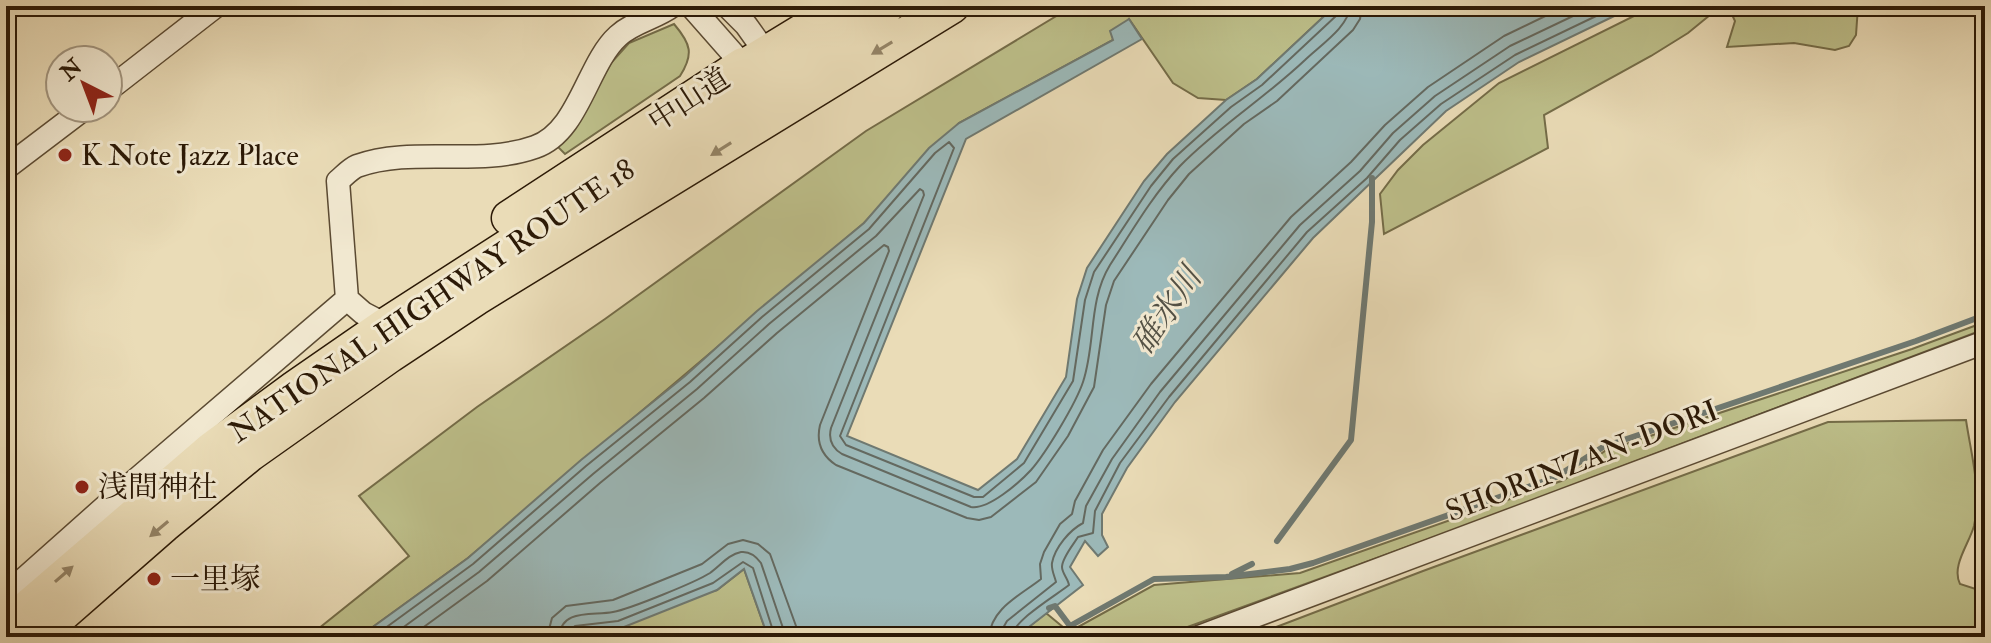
<svg xmlns="http://www.w3.org/2000/svg" width="1991" height="643" font-family="'IM FELL Double Pica','Noto Serif JP',serif">
  <style>
    .green { fill: #bdbf8a; stroke: #746c48; stroke-width: 2 }
    .water { fill: #9cb9b9; stroke: #6f7971; stroke-width: 2 }
    .lines { fill: none; stroke-linecap: round; stroke-linejoin: round }
    .shore { stroke: #646960; stroke-width: 2 }
    .stream { stroke: #6f7971; stroke-width: 6 }
    .minor-casing { stroke: #5b4a32; stroke-width: 25 }
    .major-casing { stroke: #2b1906; stroke-width: 33 }
    .highway-casing { stroke: #2b1906; stroke-width: 37 }
    .minor { stroke: #f1e8d0; stroke-width: 22 }
    .major { stroke: #eadcb7; stroke-width: 30 }
    .highway { stroke: #eadcb7; stroke-width: 34 }
    .oneway { fill: #948467 }
    .poi-dot { fill: #8f2418; stroke: #f1e8d0; stroke-width: 3 }
    .labels { text-anchor: middle; dominant-baseline: central; stroke-width: 6; stroke-linejoin: round; paint-order: stroke }
    .street-label { font-size: 30px; fill: #2b1906; stroke: #f1e8d0 }
    .poi-label { font-size: 30px; fill: #2b1906; stroke: #f1e8d0; text-anchor: start }
    .water-label { font-size: 32px; font-style: italic; fill: #535145; stroke: #f1e8d0 }
  </style>
  <rect width="100%" height="100%" fill="#eadcb7"/>
  <filter id="stains"><feTurbulence type="fractalNoise" baseFrequency=".0025" numOctaves="4"/><feColorMatrix values="0 0 0 0 .2 0 0 0 0 .09 0 0 0 0 .02 0 0 0 .5 -.17"/></filter>
  <radialGradient id="worn" r=".72"><stop offset=".6" stop-color="#630" stop-opacity="0"/><stop offset="1" stop-color="#630" stop-opacity=".3"/></radialGradient>
  <path class="green" d="M 1073,6 L 1230,6 L 1233,12 L 1253,6 L 1335,6 L 1257,79 L 1226,100 L 1198,98 L 1173,83 L 1129,19 L 1113,40 L 959,123 L 864,223 L 468,558 L 359,637 L 308,637 L 409,556 L 359,496 L 477,407 L 605,319 L 866,131 Z
    M 1654,6 L 1721,6 L 1688,33 L 1651,56 L 1544,115 L 1548,148 L 1384,234 L 1380,194 L 1398,170 L 1423,145 L 1499,83 Z
    M 1728,6 L 1858,6 L 1856,35 L 1849,46 L 1835,50 L 1794,43 L 1727,47 L 1735,21 Z
    M 674,24 C 691,44 694,54 680,76 L 565,154 L 557,146 L 593,95 L 611,63 L 629,43 Z
    M 1985,322 L 1985,329 L 1462,527 L 1160,637 L 1016,637 L 1046,613 L 1069,632 L 1154,585 L 1300,573 L 1564,480 L 1605,451 L 1912,349 Z
    M 1966,420 C 1971,454 1982,492 1974,526 C 1969,544 1951,566 1960,584 L 1985,592 L 1985,637 L 1250,637 L 1423,571 L 1828,422 Z
    M 744,569 L 768,637 L 549,637 L 717,590 Z"/>
  <path class="water" d="M 1335,6 L 1635,6 L 1519,62 L 1446,111 L 1313,238 L 1175,402 L 1127,468 L 1102,514 L 1102,535 L 1108,547 L 1098,556 L 1085,541 L 1070,567 L 1083,585 L 1016,637 L 768,637 L 744,569 L 717,590 L 619,629 L 549,637 L 359,637 L 468,558 L 581,460 L 685,376 L 757,311 L 864,223 L 929,148 L 959,123 L 1113,40 L 1110,31 L 1129,19 L 1142,39 L 966,139 L 847,436 L 978,490 L 1017,459 L 1066,377 L 1077,299 L 1087,268 L 1144,181 L 1167,154 L 1226,100 L 1257,79 Z"/>
  <g class="lines">
    <path class="shore" d="M 373,637 L 473,564 L 586,466 L 690,382 L 762,317 L 869,229 L 935,153 L 949,142 L 954,148 L 840,436 L 846,445 L 974,497 L 983,497 L 1024,463 L 1073,381 L 1085,300 L 1094,272 L 1151,186 L 1173,159 L 1231,107 L 1262,85 L 1337,15 L 1340,6
      M 390,637 L 479,572 L 593,474 L 697,389 L 769,324 L 876,236 L 920,189 L 923,191 L 924,195 L 831,428 C 828,440 832,448 842,454 L 971,507 C 988,510 1019,483 1031,470 C 1046,453 1076,403 1083,382 C 1096,343 1088,301 1110,265 C 1132,231 1152,196 1180,166 C 1218,127 1265,98 1305,60 C 1319,46 1349,27 1350,6
      M 410,637 L 487,581 L 600,483 L 704,398 L 777,333 L 884,245 L 888,247 L 889,251 L 820,425 C 816,442 821,455 836,465 L 967,518 L 979,520 L 991,517 L 1036,482 L 1068,436 L 1094,387 L 1106,305 L 1114,281 L 1168,200 L 1189,174 L 1244,124 L 1277,101 L 1353,30 L 1360,19 L 1362,6
      M 547,637 L 552,618 L 566,606 L 613,600 L 702,564 L 728,544 L 743,540 L 758,544 L 770,554 L 796,626 L 798,637
      M 559,637 C 561,608 593,616 613,612 C 630,609 696,582 710,573 C 720,566 729,554 741,552 C 750,551 756,556 761,563 L 786,637
      M 569,637 L 570,631 L 575,626 L 618,621 L 713,583 L 743,562 L 753,568 L 775,637
      M 989,637 C 991,608 1021,595 1041,579 L 1040,564 L 1044,552 L 1060,524 L 1072,514 L 1075,501 L 1103,450 L 1151,384 L 1291,217 L 1351,162 L 1385,125 L 1428,87 L 1504,36 L 1566,6
      M 1001,637 L 1003,628 L 1007,621 L 1056,582 C 1055,577 1051,570 1052,563 C 1055,547 1070,530 1083,523 L 1086,506 L 1112,459 L 1160,392 L 1300,225 L 1360,171 L 1393,133 L 1435,96 L 1510,46 L 1594,6
      M 1011,637 C 1014,620 1055,596 1069,585 C 1068,579 1062,573 1062,567 C 1062,558 1073,545 1078,537 L 1093,533 L 1095,511 L 1120,463 L 1169,397 L 1307,232 L 1367,178 L 1400,140 L 1441,104 L 1515,55 L 1617,6"/>
    <path class="stream" d="M 1277,541 L 1351,440 L 1372,222 L 1372,178
      M 1232,574 L 1252,564
      M 1049,608 L 1055,606 L 1070,626 L 1154,579 L 1226,577 L 1290,569 L 1313,563 L 1556,477 L 1603,447 L 1916,341 L 1985,315"/>
    <defs>
      <path id="minor" d="M 691,6 L 750,73
        M 727,6 L 746,25 L 773,63
        M 108,90 L 216,6
        M 6,168 L 85,108
        M 386,325 L 363,313 L 347,299 L 338,181 C 344,176 350,169 357,166 C 413,146 479,167 535,147 C 579,132 587,64 618,36 C 633,22 656,18 672,6
        M 6,595 L 116,497 L 347,299
        M 1199,637 L 1985,342"/>
      <path id="major" d="M 743,65 L 840,6"/>
      <path id="highway" d="M 509,218 L 743,65
        M 6,626 L 212,449 L 295,388 L 386,325 L 706,119 L 887,6
        M 36,637 L 164,525 L 250,454 L 390,355 L 476,298 L 952,6"/>
    </defs>
    <use href="#minor" class="minor-casing"/>
    <use href="#major" class="major-casing"/>
    <use href="#highway" class="highway-casing"/>
    <use href="#minor" class="minor"/>
    <use href="#major" class="major"/>
    <use href="#highway" class="highway"/>
  </g>
  <defs><path id="oneway-solid" d="M-6-.8H1V-3.2L6.5 0L1 3.2V.8H-6Z" transform="scale(2)"/></defs>
  <g class="oneway">
    <use href="#oneway-solid" transform="translate(882 48) rotate(149)"/>
    <use href="#oneway-solid" transform="translate(721 149) rotate(148)"/>
    <use href="#oneway-solid" transform="translate(159 529) rotate(140)"/>
    <use href="#oneway-solid" transform="translate(64 574) rotate(-41)"/>
  </g>
  <g class="poi-dot">
    <circle cx="65" cy="155" r="8"/>
    <circle cx="82" cy="487" r="8"/>
    <circle cx="154" cy="579" r="8"/>
  </g>
  <g class="labels">
    <g class="street-label">
      <text transform="translate(689 100) rotate(-33)">中山道</text>
      <text transform="translate(432 301) rotate(-34)">NATIONAL HIGHWAY ROUTE 18</text>
      <text transform="translate(1582 461) rotate(-21)">SHORINZAN-DORI</text>
    </g>
    <g class="poi-label">
      <text x="81" y="155">K Note Jazz Place</text>
      <text x="98" y="487">浅間神社</text>
      <text x="170" y="579">一里塚</text>
    </g>
    <g class="water-label">
      <text transform="translate(1167 311) rotate(-56)">碓氷川</text>
    </g>
  </g>
  <rect width="1991" height="643" fill="none" stroke="#eadcb7" stroke-width="32"/>
  <rect x="8" y="8" width="1975" height="627" fill="none" stroke="#2b1906" stroke-width="4"/>
  <rect x="16" y="16" width="1959" height="611" fill="none" stroke="#2b1906" stroke-width="2"/>
  <g transform="translate(84 84) rotate(318)"><circle r="38" fill="#f1e8d0" stroke="#a2957f" stroke-width="2"/>
  <path d="M0-6L14 30L0 20L-14 30Z" fill="#8f2418"/>
  <text y="-12" font-size="22" font-weight="bold" text-anchor="middle" fill="#2b1906">N</text>
  </g>
  <rect width="100%" height="100%" filter="url(#stains)"/>
  <rect width="100%" height="100%" fill="url(#worn)"/>
</svg>
